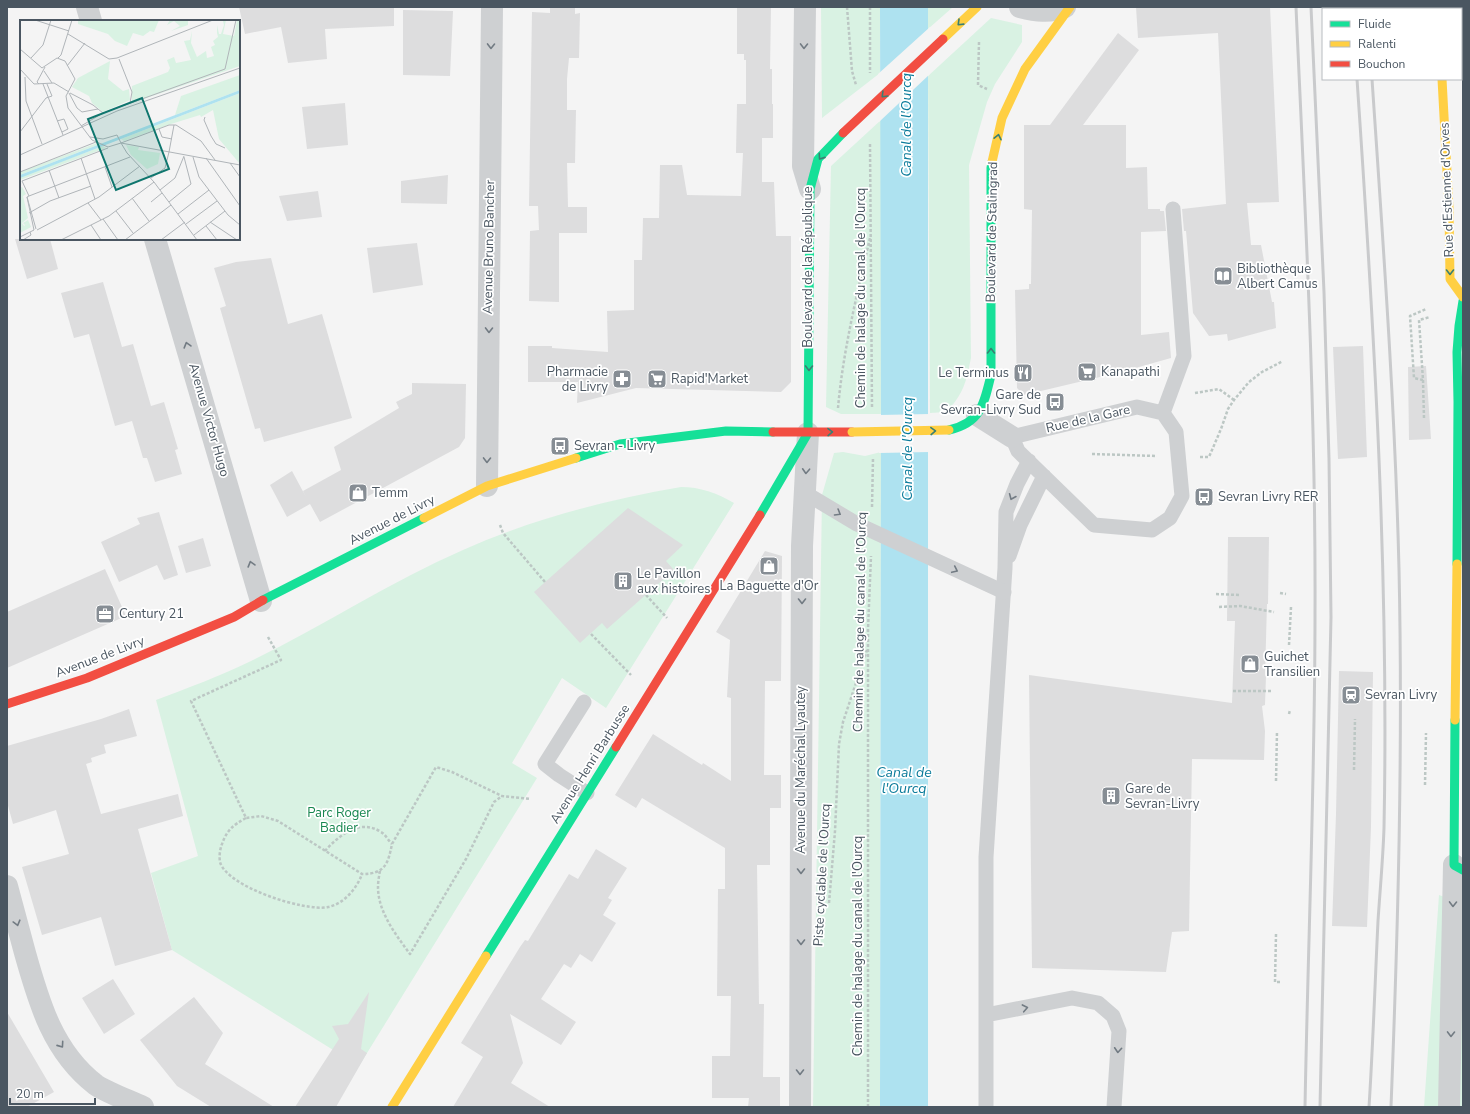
<svg xmlns="http://www.w3.org/2000/svg" width="1470" height="1114" font-family="'Nunito Sans',sans-serif">
  <style>
    .green { fill: #d9f2e3 }
    .water { fill: #aee2f0 }
    .pier { fill: #f4f4f4 }
    .building { fill: #ddddde }
    .lines { fill: none; stroke-linecap: round; stroke-linejoin: round }
    .path { stroke: #bcc7c4; stroke-width: 2.5; stroke-dasharray: 3 2; stroke-linecap: butt }
    .lane { stroke: #ced0d2; stroke-width: 15 }
    .street { stroke: #ced0d2; stroke-width: 22 }
    .fast { stroke: #16e098; stroke-width: 9 }
    .slow { stroke: #ffcf43; stroke-width: 9 }
    .jam { stroke: #f24e42; stroke-width: 9 }
    .rail { stroke: #c9cacc; stroke-width: 3 }
    .lane-bridge { stroke: #ced0d2; stroke-width: 15 }
    .slow-bridge { stroke: #ffcf43; stroke-width: 9 }
    .jam-bridge { stroke: #f24e42; stroke-width: 9 }
    .oneway { stroke: #3a7f72 }
    .oneway2 { stroke: #727b83 }
    .labels { text-anchor: middle; dominant-baseline: central; stroke-width: 3.5; stroke-linejoin: round; paint-order: stroke }
    .street-label { font-size: 13px; fill: #4a5661; stroke: #fff }
    .poi-label { font-size: 13px; fill: #4a5661; stroke: #fff; text-anchor: start }
    .park-label { font-size: 13px; fill: #17864f; stroke: #fff }
    .water-label { font-size: 14px; font-style: italic; fill: #0c7c9b; stroke: #fff }
    .inset-road { fill: none; stroke: #b0b5b9; stroke-width: 1 }
    .view { fill: #0f766e; fill-opacity: 0.15; stroke: #0f766e; stroke-width: 2 }
    .inset-edge { fill: none; stroke: #4a5661; stroke-width: 2 }
  </style>
  <rect width="100%" height="100%" fill="#f4f4f4"/>
  <path class="green" d="M 821,7 L 880,7 L 880,73 L 822,118 Z
    M 928,7 L 953,7 L 928,29 Z
    M 991,18 L 1022,25 L 1022,42 L 995,84 L 987,102 L 969,165 L 971,358 C 966,382 964,394 946,412 L 930,413 L 928,76 Z
    M 881,120 L 881,414 L 841,414 L 826,407 L 831,166 Z
    M 843,452 L 865,456 L 881,452 L 880,1107 L 813,1107 L 822,495 L 834,453 Z
    M 681,487 C 700,487 717,493 734,503 L 606,708 L 562,678 L 512,763 L 537,778 L 359,1066 L 172,950 L 151,873 L 198,856 L 156,700 C 188,688 220,676 251,661 C 323,626 390,582 463,550 C 532,519 606,500 681,487 Z
    M 1439,895 L 1463,904 L 1463,1107 L 1424,1107 Z"/>
  <path class="water" d="M 880,7 L 928,7 L 928,1107 L 880,1107 L 881,414 Z"/>
  <path class="pier" d="M 930,27 L 930,74 L 879,122 L 878,74 Z
    M 930,414 L 930,452 L 879,453 L 879,415 Z"/>
  <path class="building" d="M 239,7 L 394,7 L 394,26 L 325,29 L 327,59 L 288,63 L 281,27 L 245,34 Z
    M 550,7 L 575,7 L 575,14 L 580,13 L 579,58 L 569,58 L 567,79 L 567,110 L 576,110 L 575,163 L 567,163 L 568,207 L 587,207 L 587,233 L 559,233 L 559,302 L 529,301 L 530,231 L 539,230 L 538,206 L 529,206 L 532,12 L 550,13 Z
    M 737,7 L 771,7 L 770,69 L 772,69 L 772,104 L 773,104 L 773,138 L 762,138 L 762,182 L 774,182 L 776,236 L 791,236 L 791,382 L 781,392 L 636,388 L 577,403 L 578,382 L 528,382 L 528,346 L 552,346 L 552,348 L 608,352 L 607,311 L 634,310 L 634,260 L 642,260 L 643,218 L 659,218 L 660,165 L 682,165 L 687,195 L 741,196 L 743,153 L 736,153 L 737,104 L 746,104 L 746,60 L 744,60 L 744,54 L 737,54 Z
    M 1136,7 L 1270,7 L 1279,202 L 1247,203 L 1251,245 L 1261,245 L 1272,302 L 1274,302 L 1276,328 L 1228,341 L 1227,334 L 1209,336 L 1193,313 L 1186,231 L 1184,231 L 1182,209 L 1226,204 L 1218,33 L 1138,38 Z
    M 403,10 L 453,11 L 450,76 L 403,75 Z
    M 1118,33 L 1139,50 L 1083,125 L 1126,125 L 1126,168 L 1147,167 L 1148,209 L 1160,209 L 1160,211 L 1164,211 L 1166,231 L 1141,232 L 1141,335 L 1169,332 L 1171,358 L 1121,372 L 1024,395 L 1017,388 L 1015,290 L 1029,289 L 1029,284 L 1031,284 L 1032,210 L 1024,209 L 1024,125 L 1050,125 Z
    M 345,103 L 348,145 L 307,149 L 302,107 Z
    M 448,175 L 447,204 L 401,203 L 401,181 Z
    M 318,191 L 322,217 L 287,221 L 279,196 Z
    M 15,239 L 50,239 L 58,269 L 27,279 Z
    M 417,243 L 423,285 L 373,293 L 367,248 Z
    M 271,258 L 288,324 L 322,314 L 352,418 L 264,442 L 260,428 L 255,429 L 220,308 L 226,306 L 214,268 L 236,262 Z
    M 103,282 L 122,347 L 133,344 L 151,406 L 164,402 L 178,449 L 175,450 L 182,474 L 155,482 L 147,458 L 143,458 L 132,421 L 115,426 L 89,334 L 74,338 L 61,293 Z
    M 1363,346 L 1367,457 L 1338,459 L 1333,347 Z
    M 1426,366 L 1431,439 L 1409,440 L 1408,367 Z
    M 412,383 L 466,384 L 465,438 L 459,447 L 320,522 L 310,504 L 287,517 L 270,485 L 292,471 L 306,497 L 303,491 L 341,470 L 334,447 L 399,408 L 396,402 L 412,394 Z
    M 628,508 L 683,545 L 666,561 L 674,570 L 607,629 L 602,623 L 580,643 L 534,592 Z
    M 159,512 L 178,575 L 164,580 L 157,565 L 119,582 L 101,542 L 140,524 L 137,518 Z
    M 1228,537 L 1269,537 L 1268,604 L 1267,604 L 1265,675 L 1266,676 L 1265,705 L 1262,706 L 1265,731 L 1264,760 L 1192,759 L 1189,931 L 1172,932 L 1166,972 L 1032,968 L 1029,675 L 1232,703 L 1235,621 L 1227,621 Z
    M 203,538 L 211,566 L 186,573 L 178,546 Z
    M 765,551 L 782,556 L 781,681 L 765,681 L 764,775 L 781,775 L 781,808 L 770,808 L 770,865 L 757,865 L 759,1004 L 764,1004 L 763,1077 L 780,1077 L 780,1107 L 748,1107 L 749,1098 L 712,1098 L 712,1056 L 730,1056 L 731,996 L 717,996 L 718,889 L 725,889 L 725,848 L 642,798 L 636,808 L 615,795 L 653,734 L 702,765 L 703,763 L 731,781 L 731,698 L 727,697 L 730,640 L 716,632 Z
    M 105,569 L 126,616 L 7,668 L 7,612 Z
    M 1339,671 L 1373,672 L 1371,827 L 1367,927 L 1332,926 L 1336,814 Z
    M 129,709 L 137,736 L 104,745 L 106,753 L 91,758 L 92,762 L 86,764 L 101,814 L 178,794 L 183,816 L 138,829 L 172,950 L 115,966 L 101,917 L 42,935 L 22,867 L 69,854 L 56,810 L 13,824 L 7,802 L 7,746 L 101,719 Z
    M 596,849 L 627,868 L 608,898 L 612,900 L 603,915 L 616,923 L 592,962 L 580,954 L 571,968 L 564,964 L 541,999 L 576,1022 L 561,1045 L 510,1014 L 523,1063 L 511,1083 L 550,1107 L 453,1107 L 483,1057 L 461,1043 L 520,947 L 525,940 L 528,941 L 569,874 L 578,879 Z
    M 113,979 L 135,1014 L 104,1034 L 82,998 Z
    M 369,992 L 361,1049 L 367,1053 L 336,1107 L 295,1107 L 339,1039 L 332,1026 L 348,1024 Z
    M 194,997 L 223,1033 L 205,1064 L 274,1107 L 211,1107 L 177,1086 L 140,1040 Z
    M 7,1012 L 54,1092 L 27,1107 L 7,1107 Z"/>
  <g class="lines">
    <path class="path" d="M 847,7 L 852,71 L 856,85
      M 870,7 L 870,73
      M 979,42 L 978,85 L 987,89
      M 870,144 L 872,407
      M 1423,380 L 1414,378 L 1410,316 L 1426,309
      M 1195,393 L 1219,389 L 1234,400
      M 838,408 C 843,351 857,294 870,238
      M 1424,418 L 1423,380 L 1419,320 L 1430,317
      M 1092,454 L 1157,456
      M 1200,457 L 1209,457 L 1221,429 L 1228,409 L 1234,400 L 1249,382 L 1262,372 L 1283,361
      M 872,507 L 873,458
      M 500,525 L 503,533 L 545,582
      M 1280,593 L 1286,594
      M 1216,594 L 1239,595
      M 646,595 L 667,618
      M 1219,607 L 1240,606 L 1274,612
      M 591,634 L 631,675
      M 268,637 L 281,660 L 191,701 L 246,818 L 261,816 L 278,821 L 362,874 C 385,874 388,864 392,844 L 436,767 L 452,772 L 502,796 L 531,799
      M 1289,645 L 1291,607
      M 1290,676 L 1290,672
      M 1233,691 L 1271,691
      M 1289,714 L 1290,710
      M 1354,770 L 1355,719
      M 1276,781 L 1277,731
      M 1425,785 L 1426,733
      M 246,818 C 233,825 227,830 222,844 C 220,849 219,856 220,862 C 227,887 305,912 328,907 C 344,904 357,888 362,874
      M 325,851 C 338,836 360,818 381,832 C 385,834 388,840 392,844
      M 380,871 C 379,876 378,882 378,887 C 378,912 396,935 410,954 L 466,859 L 494,802 L 502,796
      M 829,903 L 835,831 L 839,744 L 843,722 L 867,650
      M 1276,934 L 1275,982 L 1281,982
      M 868,1107 L 868,629 L 871,556"/>
    <path class="lane" d="M 1137,407 L 1163,413 L 1176,432 L 1182,496 L 1170,518 L 1152,530 L 1094,525 L 1018,451 L 1012,437 Z
      M 1163,413 L 1184,356 L 1173,209
      M 1009,556 L 1020,525 L 1044,476
      M 584,702 L 545,764 L 559,775 L 587,793
      M 986,1015 L 1072,998 L 1098,1003 L 1113,1016 L 1119,1031 L 1114,1107
      M 986,1107 L 986,857 L 1005,568 L 1006,512 L 1017,484 L 1029,461"/>
    <path class="street" d="M 87,7 L 91,21
      M 805,7 L 803,166 L 810,189
      M 1020,7 C 1036,11 1050,13 1065,7
      M 155,239 L 261,601
      M 977,415 L 1012,437
      M 487,486 L 492,7
      M 7,886 C 13,908 19,931 25,953 C 39,1003 53,1052 96,1085 C 106,1092 130,1101 143,1107
      M 800,1107 L 802,546 L 808,433
      M 1449,1107 L 1454,865"/>
    <path class="fast" d="M 1438,7 L 1439,9
      M 949,430 C 981,423 984,404 991,375 L 991,168 L 992,162
      M 576,458 L 620,444 L 726,431 L 773,432
      M 760,515 L 808,433 L 810,189 L 818,159 L 843,133
      M 1457,564 L 1458,402 L 1457,352 L 1459,326 L 1463,301
      M 263,600 L 424,518
      M 1455,720 L 1454,865 L 1463,870
      M 486,956 L 616,747"/>
    <path class="slow" d="M 943,39 L 977,7
      M 1442,79 L 1449,209 L 1450,279 L 1463,297
      M 992,162 L 1002,118 L 1025,69 L 1070,7
      M 424,518 L 487,486 L 576,458
      M 1455,720 L 1457,564
      M 392,1107 L 486,956"/>
    <path class="jam" d="M 773,432 L 852,432
      M 7,704 L 87,678 L 234,617 L 263,600
      M 616,747 L 760,515"/>
    <path class="rail" d="M 1296,7 C 1305,209 1316,412 1315,615 C 1315,779 1308,943 1305,1107
      M 1311,7 L 1324,292 L 1329,459 L 1331,617 L 1320,1107
      M 1352,7 L 1352,9
      M 1367,7 L 1367,9
      M 1357,79 C 1374,328 1389,578 1384,828 C 1383,859 1380,890 1378,921 C 1375,983 1373,1045 1369,1107
      M 1372,79 C 1383,242 1395,406 1399,569 C 1403,749 1398,928 1391,1107"/>
    <path class="lane-bridge" d="M 805,493 L 857,524 L 1004,592"/>
    <path class="slow-bridge" d="M 852,432 L 949,430"/>
    <path class="jam-bridge" d="M 843,133 L 943,39"/>
  </g>
  <defs><path id="oneway-chevron" d="M-2-3.5L2.5 0L-2 3.5" fill="none" stroke-width="1.6" stroke-linecap="round" stroke-linejoin="round"/></defs>
  <g class="oneway">
    <use href="#oneway-chevron" transform="translate(960 23) rotate(136)"/>
    <use href="#oneway-chevron" transform="translate(884 95) rotate(135)"/>
    <use href="#oneway-chevron" transform="translate(998 137) rotate(-78)"/>
    <use href="#oneway-chevron" transform="translate(821 157) rotate(125)"/>
    <use href="#oneway-chevron" transform="translate(1450 272) rotate(90)"/>
    <use href="#oneway-chevron" transform="translate(991 351) rotate(-90)"/>
    <use href="#oneway-chevron" transform="translate(809 368) rotate(91)"/>
    <use href="#oneway-chevron" transform="translate(933 431) rotate(-2)"/>
    <use href="#oneway-chevron" transform="translate(830 432) rotate(-1)"/>
  </g>
  <g class="oneway2">
    <use href="#oneway-chevron" transform="translate(491 46) rotate(91)"/>
    <use href="#oneway-chevron" transform="translate(804 46) rotate(91)"/>
    <use href="#oneway-chevron" transform="translate(489 330) rotate(91)"/>
    <use href="#oneway-chevron" transform="translate(187 345) rotate(-106)"/>
    <use href="#oneway-chevron" transform="translate(487 460) rotate(91)"/>
    <use href="#oneway-chevron" transform="translate(806 471) rotate(93)"/>
    <use href="#oneway-chevron" transform="translate(1012 497) rotate(113)"/>
    <use href="#oneway-chevron" transform="translate(838 513) rotate(31)"/>
    <use href="#oneway-chevron" transform="translate(251 564) rotate(-106)"/>
    <use href="#oneway-chevron" transform="translate(955 570) rotate(25)"/>
    <use href="#oneway-chevron" transform="translate(802 601) rotate(90)"/>
    <use href="#oneway-chevron" transform="translate(801 871) rotate(90)"/>
    <use href="#oneway-chevron" transform="translate(1453 904) rotate(91)"/>
    <use href="#oneway-chevron" transform="translate(17 923) rotate(75)"/>
    <use href="#oneway-chevron" transform="translate(801 942) rotate(90)"/>
    <use href="#oneway-chevron" transform="translate(1025 1008) rotate(-11)"/>
    <use href="#oneway-chevron" transform="translate(1451 1034) rotate(91)"/>
    <use href="#oneway-chevron" transform="translate(61 1045) rotate(55)"/>
    <use href="#oneway-chevron" transform="translate(1118 1050) rotate(94)"/>
    <use href="#oneway-chevron" transform="translate(800 1072) rotate(90)"/>
  </g>
  <defs>
    <symbol id="library-square" viewBox="-11 -11 22 22"><rect x="-9" y="-9" width="18" height="18" rx="4" fill="#868d94" stroke="#fff"/><path d="M-6-4Q-3-5.5-.7-3.5V5Q-3 3-6 4ZM6-4Q3-5.5 .7-3.5V5Q3 3 6 4Z" fill="#fff"/></symbol>
    <symbol id="supermarket-square" viewBox="-11 -11 22 22"><rect x="-9" y="-9" width="18" height="18" rx="4" fill="#868d94" stroke="#fff"/><path d="M-6-5.5h2.5l.6 2H6L4.5 2H-2.5L-4.4-4H-6ZM-1.5 3.2a1.3 1.3 0 1 0 .1 0ZM3 3.2a1.3 1.3 0 1 0 .1 0Z" fill="#fff"/></symbol>
    <symbol id="restaurant-square" viewBox="-11 -11 22 22"><rect x="-9" y="-9" width="18" height="18" rx="4" fill="#868d94" stroke="#fff"/><path d="M-5-6h1v4h1v-4h1v4h1v-4h1v5L-1.5 .5V6h-2V.5L-5-1ZM5-6V6H3V1.5H1.5Q1.5-4 5-6Z" fill="#fff"/></symbol>
    <symbol id="pharmacy-square" viewBox="-11 -11 22 22"><rect x="-9" y="-9" width="18" height="18" rx="4" fill="#868d94" stroke="#fff"/><path d="M-2-6h4v4h4v4h-4v4h-4v-4h-4v-4h4Z" fill="#fff"/></symbol>
    <symbol id="bus-square" viewBox="-11 -11 22 22"><rect x="-9" y="-9" width="18" height="18" rx="4" fill="#868d94" stroke="#fff"/><path d="M-5-6H5V4H4V6H2V4H-2V6H-4V4H-5ZM-3.5-4V0h7V-4ZM-3.5 1.2v1.5H-2V1.2ZM2 1.2v1.5H3.5V1.2Z" fill="#fff"/></symbol>
    <symbol id="shop-square" viewBox="-11 -11 22 22"><rect x="-9" y="-9" width="18" height="18" rx="4" fill="#868d94" stroke="#fff"/><path d="M-5-2.5h2.3a2.7 3.5 0 0 1 5.4 0H5L5.5 6h-11ZM-1.5-2.5h3a1.5 2.3 0 0 0-3 0Z" fill="#fff"/></symbol>
    <symbol id="building-square" viewBox="-11 -11 22 22"><rect x="-9" y="-9" width="18" height="18" rx="4" fill="#868d94" stroke="#fff"/><path d="M-4-6H4V6H1V3H-1V6H-4ZM-2.5-4.3h1.7v1.8h-1.7ZM.8-4.3h1.7v1.8H.8ZM-2.5-1h1.7V.8h-1.7ZM.8-1h1.7V.8H.8Z" fill="#fff"/></symbol>
    <symbol id="office-square" viewBox="-11 -11 22 22"><rect x="-9" y="-9" width="18" height="18" rx="4" fill="#868d94" stroke="#fff"/><path d="M-6-3h4V-5.5h4V-3h4V5H-6ZM-1-4.5V-3h2v-1.5ZM-6 0V1H6V0Z" fill="#fff"/></symbol>
    <symbol id="station-square" viewBox="-11 -11 22 22"><rect x="-9" y="-9" width="18" height="18" rx="4" fill="#868d94" stroke="#fff"/><path d="M-3-6H3Q5-6 5-4V2Q5 4 3 4L4.5 6H3L1.5 4h-3L-3 6H-4.5L-3 4Q-5 4-5 2V-4Q-5-6-3-6ZM-3.5-4v3h7v-3ZM-3.5 1v1.5H-2V1ZM2 1v1.5H3.5V1Z" fill="#fff"/></symbol>
  </defs>
  <g fill-rule="evenodd">
    <use href="#library-square" x="1212" y="265" width="22" height="22"/>
    <use href="#supermarket-square" x="1076" y="361" width="22" height="22"/>
    <use href="#restaurant-square" x="1012" y="362" width="22" height="22"/>
    <use href="#pharmacy-square" x="611" y="368" width="22" height="22"/>
    <use href="#supermarket-square" x="646" y="368" width="22" height="22"/>
    <use href="#bus-square" x="1044" y="391" width="22" height="22"/>
    <use href="#bus-square" x="549" y="435" width="22" height="22"/>
    <use href="#shop-square" x="347" y="482" width="22" height="22"/>
    <use href="#bus-square" x="1193" y="486" width="22" height="22"/>
    <use href="#shop-square" x="758" y="555" width="22" height="22"/>
    <use href="#building-square" x="612" y="570" width="22" height="22"/>
    <use href="#office-square" x="94" y="603" width="22" height="22"/>
    <use href="#shop-square" x="1239" y="653" width="22" height="22"/>
    <use href="#station-square" x="1340" y="684" width="22" height="22"/>
    <use href="#building-square" x="1100" y="785" width="22" height="22"/>
  </g>
  <g class="labels">
    <g class="street-label">
      <text transform="translate(1447 190) rotate(-92)">Rue d'Estienne d'Orves</text>
      <text transform="translate(992 232) rotate(-89)">Boulevard de Stalingrad</text>
      <text transform="translate(489 247) rotate(-89)">Avenue Bruno Bancher</text>
      <text transform="translate(808 267) rotate(-90)">Boulevard de la République</text>
      <text transform="translate(861 298) rotate(-90)">Chemin de halage du canal de l'Ourcq</text>
      <text transform="translate(1088 419) rotate(-13)">Rue de la Gare</text>
      <text transform="translate(209 420) rotate(74)">Avenue Victor Hugo</text>
      <text transform="translate(392 520) rotate(-27)">Avenue de Livry</text>
      <text transform="translate(860 622) rotate(-89)">Chemin de halage du canal de l'Ourcq</text>
      <text transform="translate(100 657) rotate(-21)">Avenue de Livry</text>
      <text transform="translate(590 764) rotate(-58)">Avenue Henri Barbusse</text>
      <text transform="translate(801 770) rotate(-90)">Avenue du Maréchal Lyautey</text>
      <text transform="translate(822 875) rotate(-87)">Piste cyclable de l'Ourcq</text>
      <text transform="translate(858 946) rotate(-90)">Chemin de halage du canal de l'Ourcq</text>
    </g>
    <g class="poi-label">
      <text x="1237" y="269">Bibliothèque<tspan x="1237" dy="15">Albert Camus</tspan></text>
      <text x="608" y="372" text-anchor="end">Pharmacie<tspan x="608" dy="15">de Livry</tspan></text>
      <text x="1101" y="372">Kanapathi</text>
      <text x="1009" y="373" text-anchor="end">Le Terminus</text>
      <text x="671" y="379">Rapid'Market</text>
      <text x="1041" y="395" text-anchor="end">Gare de<tspan x="1041" dy="15">Sevran-Livry Sud</tspan></text>
      <text x="574" y="446">Sevran - Livry</text>
      <text x="372" y="493">Temm</text>
      <text x="1218" y="497">Sevran Livry RER</text>
      <text x="637" y="574">Le Pavillon<tspan x="637" dy="15">aux histoires</tspan></text>
      <text x="769" y="586" text-anchor="middle">La Baguette d'Or</text>
      <text x="119" y="614">Century 21</text>
      <text x="1264" y="657">Guichet<tspan x="1264" dy="15">Transilien</tspan></text>
      <text x="1365" y="695">Sevran Livry</text>
      <text x="1125" y="789">Gare de<tspan x="1125" dy="15">Sevran-Livry</tspan></text>
    </g>
    <g class="park-label">
      <text x="339" y="813">Parc Roger<tspan x="339" dy="15">Badier</tspan></text>
    </g>
    <g class="water-label">
      <text transform="translate(906 125) rotate(-90)">Canal de l'Ourcq</text>
      <text transform="translate(907 449) rotate(-90)">Canal de l'Ourcq</text>
      <text x="904" y="772">Canal de<tspan x="904" dy="16">l'Ourcq</tspan></text>
    </g>
  </g>
  <g transform="translate(20 20)">
    <rect width="220" height="220" fill="#f4f4f4"/>
    <path d="M 58,0 L 139,0 L 134,12 L 130,11 L 123,16 L 113,13 L 107,26 L 95,21 L 88,14 L 58,4 ZM 150,0 L 168,0 L 168,5 L 151,11 L 160,6 L 154,1 L 147,5 ZM 206,0 L 203,14 L 214,16 L 217,1 L 220,0 L 220,46 L 112,83 L 112,66 L 148,52 L 150,48 L 147,40 L 154,37 L 156,43 L 171,40 L 164,21 L 170,20 L 172,11 L 171,23 L 177,37 L 186,31 L 187,38 L 194,36 L 191,27 L 195,25 L 193,21 L 198,17 L 197,13 L 197,5 L 199,14 L 201,14 L 204,5 L 203,1 L 199,1 ZM 90,41 L 88,59 L 103,71 L 109,69 L 110,80 L 83,92 L 72,83 L 69,76 L 52,67 L 58,58 ZM 220,55 L 220,70 L 155,95 L 161,76 ZM 220,73 L 220,144 L 199,119 L 193,90 L 181,97 L 180,95 L 151,104 L 104,121 L 101,119 ZM 77,123 L 80,124 L 0,155 L 0,152 ZM 106,125 L 119,127 L 118,130 L 140,133 L 138,144 L 127,149 L 111,135 ZM 83,126 L 86,128 L 0,160 L 0,157 ZM 2,167 L 6,174 L 3,176 L 8,198 L 2,203 L 4,206 L 8,203 L 5,205 L 3,203 L 8,200 L 11,207 L 0,213 L 0,168 Z" fill="#d9f2e3"/>
    <path d="M 220,70 L 220,73 L 0,158 L 0,155 Z" fill="#aee2f0"/>
    <path class="inset-road" d="M 15,0 L 49,11M 48,14 L 89,39 L 97,38M 0,29 L 22,48 L 37,38 L 45,41 L 55,59 L 46,76 L 48,88 L 72,120 L 88,127 L 101,123 L 220,145M 11,38 L 23,25 L 31,0M 38,38 L 41,35 L 52,0M 97,38 L 193,0M 99,39 L 112,72 L 110,83M 47,46 L 65,23M 0,49 L 14,64 L 34,63 L 49,72M 24,51 L 32,63M 5,57 L 6,81 L 22,124M 19,64 L 17,62 L 25,47M 23,64 L 43,115M 49,73 L 57,88 L 62,92 L 78,89M 50,73 L 73,85 L 83,93M 185,97 L 184,100 L 191,116 L 196,124 L 205,128M 37,101 L 44,99 L 48,109 L 42,112M 61,106 L 83,93 L 205,49 L 216,0M 139,109 L 142,117 L 152,119M 0,112 L 26,78 L 32,76 L 27,64M 70,117 L 83,119 L 97,115 L 101,123M 149,132 L 154,105M 0,135 L 97,91 L 220,48M 173,137 L 179,157 L 208,195 L 220,205M 61,138 L 75,179M 186,138 L 220,186M 210,143 L 220,157M 85,147 L 92,167M 29,150 L 39,178M 0,152 L 76,122M 131,158 L 145,148 L 149,132M 140,170 L 155,158 L 164,136M 9,176 L 110,137M 7,177 L 14,210M 112,178 L 129,201M 131,182 L 142,173M 149,182 L 171,164 L 164,137M 68,183 L 81,200M 96,191 L 113,213M 9,193 L 30,181 L 71,166M 158,194 L 189,170M 83,199 L 98,220M 190,202 L 217,220M 166,204 L 197,181M 71,205 L 81,220M 186,206 L 197,220M 16,209 L 7,177 L 9,176 L 2,161 L 88,128M 17,210 L 79,177 L 120,146M 174,215 L 205,191M 0,217 L 14,210M 3,220 L 11,215 L 10,212M 41,220 L 89,196 L 134,162M 105,220 L 151,185M 141,220 L 165,202M 177,220 L 134,162 L 107,133 L 101,123 L 149,105 L 156,105 L 181,121 L 195,140"/>
    <path class="view" d="M 122,78 L 149,149 L 96,170 L 68,99 Z"/>
    <rect width="220" height="220" class="inset-edge"/>
  </g>
  <rect width="1470" height="1114" fill="none" stroke="#4a5661" stroke-width="16"/>
  <rect x="1322" y="8" width="140" height="72" fill="#ffffff" stroke="#b7bbc0"/>
  <rect x="1330" y="21" width="20" height="6" fill="#16e098" stroke="#b7bbc0"/>
  <text x="1358" y="28" font-size="12" fill="#4a5661">Fluide</text>
  <rect x="1330" y="41" width="20" height="6" fill="#ffcf43" stroke="#b7bbc0"/>
  <text x="1358" y="48" font-size="12" fill="#4a5661">Ralenti</text>
  <rect x="1330" y="61" width="20" height="6" fill="#f24e42" stroke="#b7bbc0"/>
  <text x="1358" y="68" font-size="12" fill="#4a5661">Bouchon</text>
  <path d="M10 1098v6h85v-6" fill="none" stroke="#4a5661" stroke-width="2"/>
  <text x="16" y="1098" font-size="12" fill="#4a5661" stroke="#ffffff" stroke-width="3" paint-order="stroke">20 m</text>
</svg>
